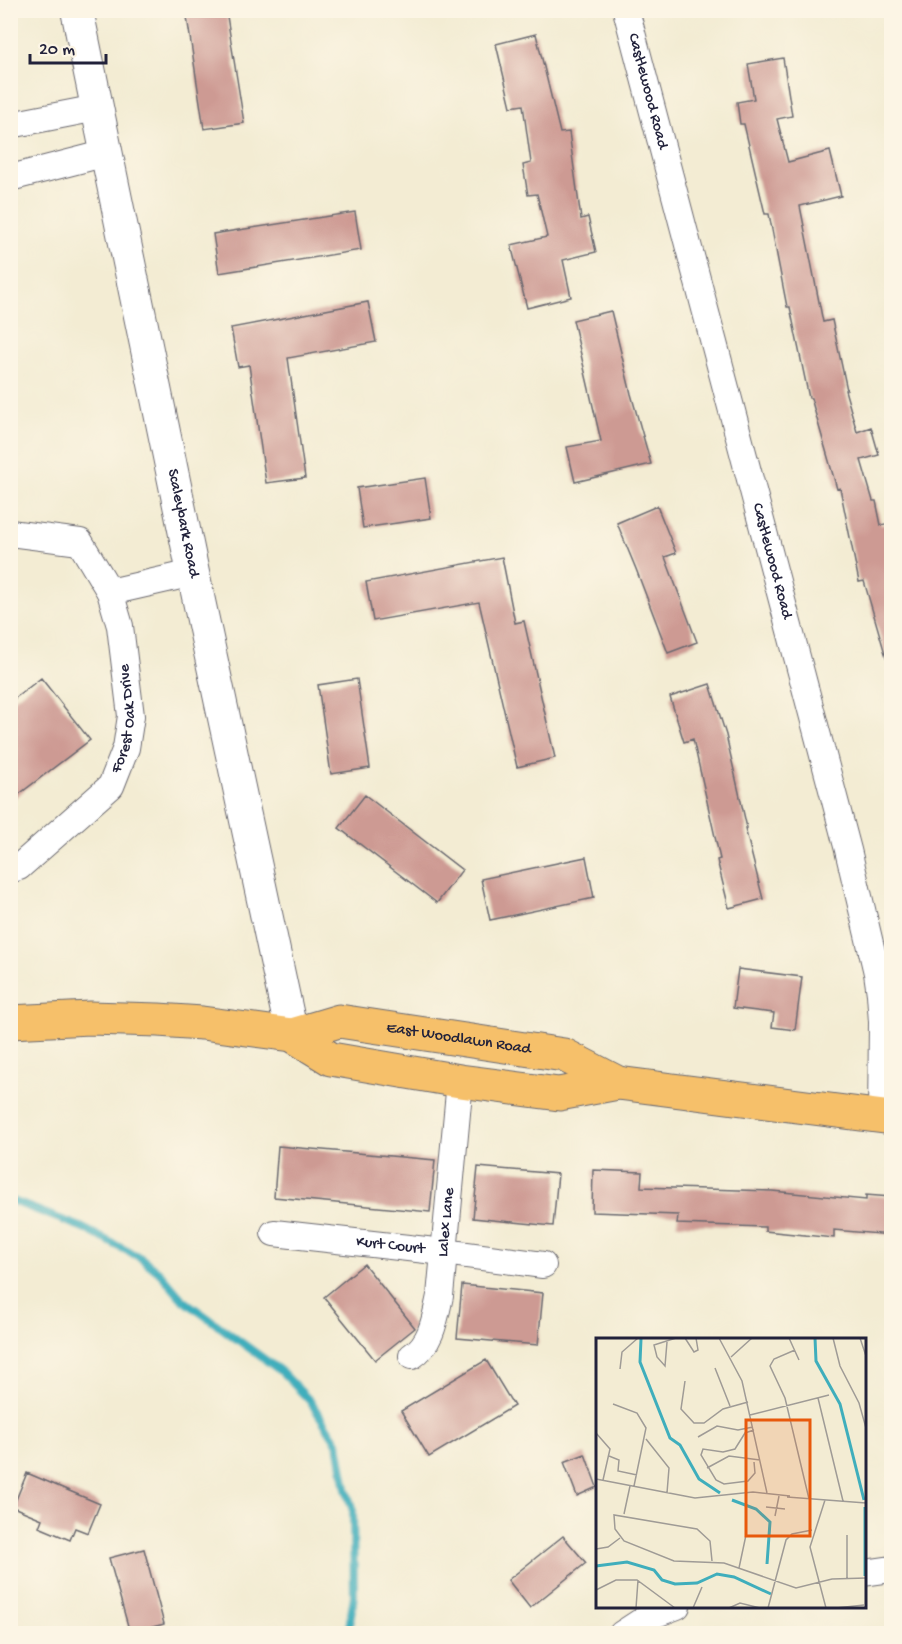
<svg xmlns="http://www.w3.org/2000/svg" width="902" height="1644" font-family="'Gochi Hand',sans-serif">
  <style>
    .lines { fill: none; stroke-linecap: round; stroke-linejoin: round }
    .stream { stroke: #3faebc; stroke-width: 8 }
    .building { fill: #cd9a93 }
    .minor-casing { stroke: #6b6970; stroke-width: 28 }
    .tertiary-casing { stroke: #6b6970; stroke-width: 34 }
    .primary-casing { stroke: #6b6970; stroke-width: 35 }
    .minor { stroke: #fff; stroke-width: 26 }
    .tertiary { stroke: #fff; stroke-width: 32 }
    .primary { stroke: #f6c06b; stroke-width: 33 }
    .labels { text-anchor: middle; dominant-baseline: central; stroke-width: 5; stroke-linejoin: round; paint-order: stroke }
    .street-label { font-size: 16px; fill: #22223b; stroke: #fcf5e5 }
    .inset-river { fill: none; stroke: #3faebc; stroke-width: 3 }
    .inset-road { fill: none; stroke: #9f9b96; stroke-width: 1.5 }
    .view { fill: #e8590c; fill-opacity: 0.15; stroke: #e8590c; stroke-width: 3 }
    .inset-edge { fill: none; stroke: #22223b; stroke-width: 3 }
  </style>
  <rect width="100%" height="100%" fill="#fcf5e5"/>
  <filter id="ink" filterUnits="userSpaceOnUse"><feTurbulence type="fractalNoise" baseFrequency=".0167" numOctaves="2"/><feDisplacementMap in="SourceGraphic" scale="12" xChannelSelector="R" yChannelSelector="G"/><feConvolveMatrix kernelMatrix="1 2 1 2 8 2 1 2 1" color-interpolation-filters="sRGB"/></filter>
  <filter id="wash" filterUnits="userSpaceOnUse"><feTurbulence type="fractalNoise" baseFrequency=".008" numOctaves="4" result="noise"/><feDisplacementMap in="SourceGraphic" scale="24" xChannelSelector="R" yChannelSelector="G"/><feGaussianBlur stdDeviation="1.35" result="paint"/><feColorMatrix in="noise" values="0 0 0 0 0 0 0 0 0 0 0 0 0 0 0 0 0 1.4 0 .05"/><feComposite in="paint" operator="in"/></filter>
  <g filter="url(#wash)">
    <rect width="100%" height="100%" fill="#f3ecd3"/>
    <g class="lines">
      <path class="stream" d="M 10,1200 L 81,1227 L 141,1258 L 160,1273 L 182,1299 L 282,1372 L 310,1401 L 338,1444 L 346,1489 L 353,1511 L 354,1596 L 348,1634"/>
    </g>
    <g id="blocks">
      <path class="building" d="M 186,10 L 226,10 L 244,123 L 204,129 Z
        M 536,34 L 560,133 L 569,132 L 581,219 L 588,217 L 596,252 L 563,260 L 571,297 L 527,308 L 511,245 L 547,237 L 537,194 L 528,195 L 523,165 L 531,163 L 523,105 L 511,107 L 496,44 Z
        M 783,58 L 792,116 L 777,119 L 788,162 L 830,151 L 841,196 L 800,206 L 823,322 L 832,320 L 847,390 L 845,390 L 857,432 L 871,427 L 879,455 L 861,460 L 873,501 L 876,501 L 881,525 L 891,523 L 891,656 L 886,657 L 864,581 L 859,582 L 840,488 L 837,489 L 811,398 L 809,398 L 790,307 L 787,307 L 769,214 L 765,214 L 744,124 L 740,124 L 737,102 L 754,99 L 748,64 Z
        M 355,212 L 361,250 L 219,273 L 213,234 Z
        M 368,302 L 376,342 L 288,358 L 305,478 L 266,483 L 249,365 L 238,367 L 231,328 Z
        M 611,311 L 631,394 L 651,464 L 575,482 L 567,447 L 601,441 L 573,320 Z
        M 425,478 L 431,518 L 363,528 L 357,488 Z
        M 657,506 L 676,553 L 665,557 L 697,642 L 668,653 L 636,569 L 617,523 Z
        M 502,557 L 515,623 L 524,621 L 555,758 L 517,767 L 479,602 L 373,621 L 366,582 Z
        M 41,678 L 90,740 L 10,801 L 10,702 Z
        M 357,679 L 370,768 L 331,774 L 318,685 Z
        M 710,684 L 726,735 L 747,828 L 745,828 L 763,899 L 729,908 L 717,860 L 720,859 L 693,739 L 684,742 L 670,697 Z
        M 365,795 L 462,870 L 437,903 L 339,828 Z
        M 586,857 L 594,898 L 490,920 L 481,879 Z
        M 738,969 L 802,977 L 795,1030 L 772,1027 L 774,1013 L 733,1008 Z
        M 278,1146 L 435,1160 L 430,1212 L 274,1197 Z
        M 478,1167 L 558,1174 L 553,1226 L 473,1218 Z
        M 593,1170 L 642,1172 L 641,1187 L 772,1191 L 866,1200 L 866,1195 L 891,1197 L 891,1235 L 834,1230 L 834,1238 L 765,1231 L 765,1227 L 677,1224 L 678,1215 L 592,1212 Z
        M 364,1264 L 415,1328 L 375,1360 L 324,1297 Z
        M 462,1285 L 543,1293 L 538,1345 L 457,1338 Z
        M 486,1360 L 514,1406 L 429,1457 L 401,1411 Z
        M 585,1454 L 597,1487 L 577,1496 L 564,1462 Z
        M 27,1473 L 100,1504 L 88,1533 L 75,1528 L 70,1540 L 39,1527 L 42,1519 L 13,1507 Z
        M 563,1536 L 586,1563 L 530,1608 L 508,1580 Z
        M 144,1549 L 164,1624 L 130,1633 L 109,1558 Z"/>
    </g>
  </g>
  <g filter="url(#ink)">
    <use href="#blocks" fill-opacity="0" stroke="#6b6970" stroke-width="1.5"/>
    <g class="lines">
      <defs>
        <g id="minor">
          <path id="s1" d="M 626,10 L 848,850 L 877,973 L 880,994 L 882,1022 L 881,1118"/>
          <path d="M 10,125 L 97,108"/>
          <path d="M 10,178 L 107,153"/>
          <path d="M 10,533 L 80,542 L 110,592 L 193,573"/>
          <path id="s2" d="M 10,870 L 19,867 L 111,786 L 126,748 L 131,716 L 120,626 L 110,592"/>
          <path id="s3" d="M 274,1233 L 444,1252 L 543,1265"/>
          <path id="s4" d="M 412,1356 C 432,1343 435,1318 440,1296 L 460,1081"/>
          <path d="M 864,1573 L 892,1569"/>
          <path d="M 622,1634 L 648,1617 L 677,1606"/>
        </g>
        <g id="tertiary">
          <path id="s5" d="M 77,10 L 193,573 L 292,1035"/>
        </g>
        <g id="primary">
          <path d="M 10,1022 L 90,1018 L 158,1020 L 202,1023 L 292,1035 L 331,1059 L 460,1081 L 559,1094 L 618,1083 L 892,1118"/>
          <path id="s6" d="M 292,1035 L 339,1021 L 564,1055 L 618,1083"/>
        </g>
      </defs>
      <use href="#minor" class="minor-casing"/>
      <use href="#tertiary" class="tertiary-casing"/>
      <use href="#primary" class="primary-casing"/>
      <use href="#minor" class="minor"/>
      <use href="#tertiary" class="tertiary"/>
      <use href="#primary" class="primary"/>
    </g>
  </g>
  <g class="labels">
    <g class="street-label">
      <text stroke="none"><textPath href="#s1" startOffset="84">Castlewood Road</textPath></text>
      <text stroke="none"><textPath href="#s5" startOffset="524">Scaleybark Road</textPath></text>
      <text stroke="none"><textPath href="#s1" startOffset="570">Castlewood Road</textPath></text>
      <text stroke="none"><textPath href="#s2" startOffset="202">Forest Oak Drive</textPath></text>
      <text stroke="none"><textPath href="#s6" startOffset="170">East Woodlawn Road</textPath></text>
      <text stroke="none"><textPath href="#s4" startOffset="142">Lalex Lane</textPath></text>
      <text stroke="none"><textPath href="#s3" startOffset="117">Kurt Court</textPath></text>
    </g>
  </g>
  <g transform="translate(596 1338)">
    <rect width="270" height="270" fill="#f3ecd3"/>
    <path class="inset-river" d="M 219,0 L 220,23 L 244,66 L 268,162M 45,1 L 44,24 L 74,100 L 84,107 L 103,141 L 124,155M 136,162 L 160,171 L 174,184 L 171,226M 269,169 L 269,238M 0,228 L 31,224 L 58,232 L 66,242 L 79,246 L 101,245 L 121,236 L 138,239 L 175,256"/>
    <path class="inset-road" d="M 89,0 L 98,14 L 102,12 L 100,0M 123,0 L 146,43 L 171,155M 193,0 L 203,22M 237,0 L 244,28 L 263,65 L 270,90M 264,0 L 270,18M 71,4 L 69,28 L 61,19 L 58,7 L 80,0M 199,12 L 178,21 L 174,28 L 189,60 L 213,161M 135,19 L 156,0M 119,30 L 134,68M 24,31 L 26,14 L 42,0M 89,43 L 85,71 L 98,85 L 108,85 L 127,71 L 152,64M 222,60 L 247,163M 17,66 L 41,75 L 50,90 L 38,148M 154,77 L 233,57M 158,92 L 149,95 L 139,111 L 127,114 L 107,111 L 105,117 L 120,142 L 128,146 L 152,143 L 159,135 L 158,124M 0,95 L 14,111 L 7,142M 102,99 L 121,88 L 142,92 L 157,89M 50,101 L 73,130 L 71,155M 13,118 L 23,122 L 22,133 L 41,137M 111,130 L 133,118 L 164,122M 0,141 L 99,160 L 157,154 L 194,158M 191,159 L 270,165M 229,162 L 214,209 L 230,270M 170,169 L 189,171M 28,176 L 34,148M 179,178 L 183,158M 251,197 L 251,240M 0,211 L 12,209 L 24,200M 116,223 L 114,203 L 101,191 L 18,177 L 19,191 L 28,203 L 78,223 L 128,225 L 200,250 L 236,241 L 270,240M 143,230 L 150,197M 0,252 L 20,242 L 41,242 L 79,270M 40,270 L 42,242M 97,270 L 106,249M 133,270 L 144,265 L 164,270M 172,270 L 190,202 L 196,196 L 216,192M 240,270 L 268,267"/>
    <path class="view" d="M 150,82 L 214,82 L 214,198 L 150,198 Z"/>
    <rect width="270" height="270" class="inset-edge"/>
  </g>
  <rect width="902" height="1644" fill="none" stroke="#fcf5e5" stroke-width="36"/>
  <path d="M30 54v9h76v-9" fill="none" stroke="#22223b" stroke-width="3"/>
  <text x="39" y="54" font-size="18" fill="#22223b" stroke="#fcf5e5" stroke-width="4.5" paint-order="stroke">20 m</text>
</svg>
